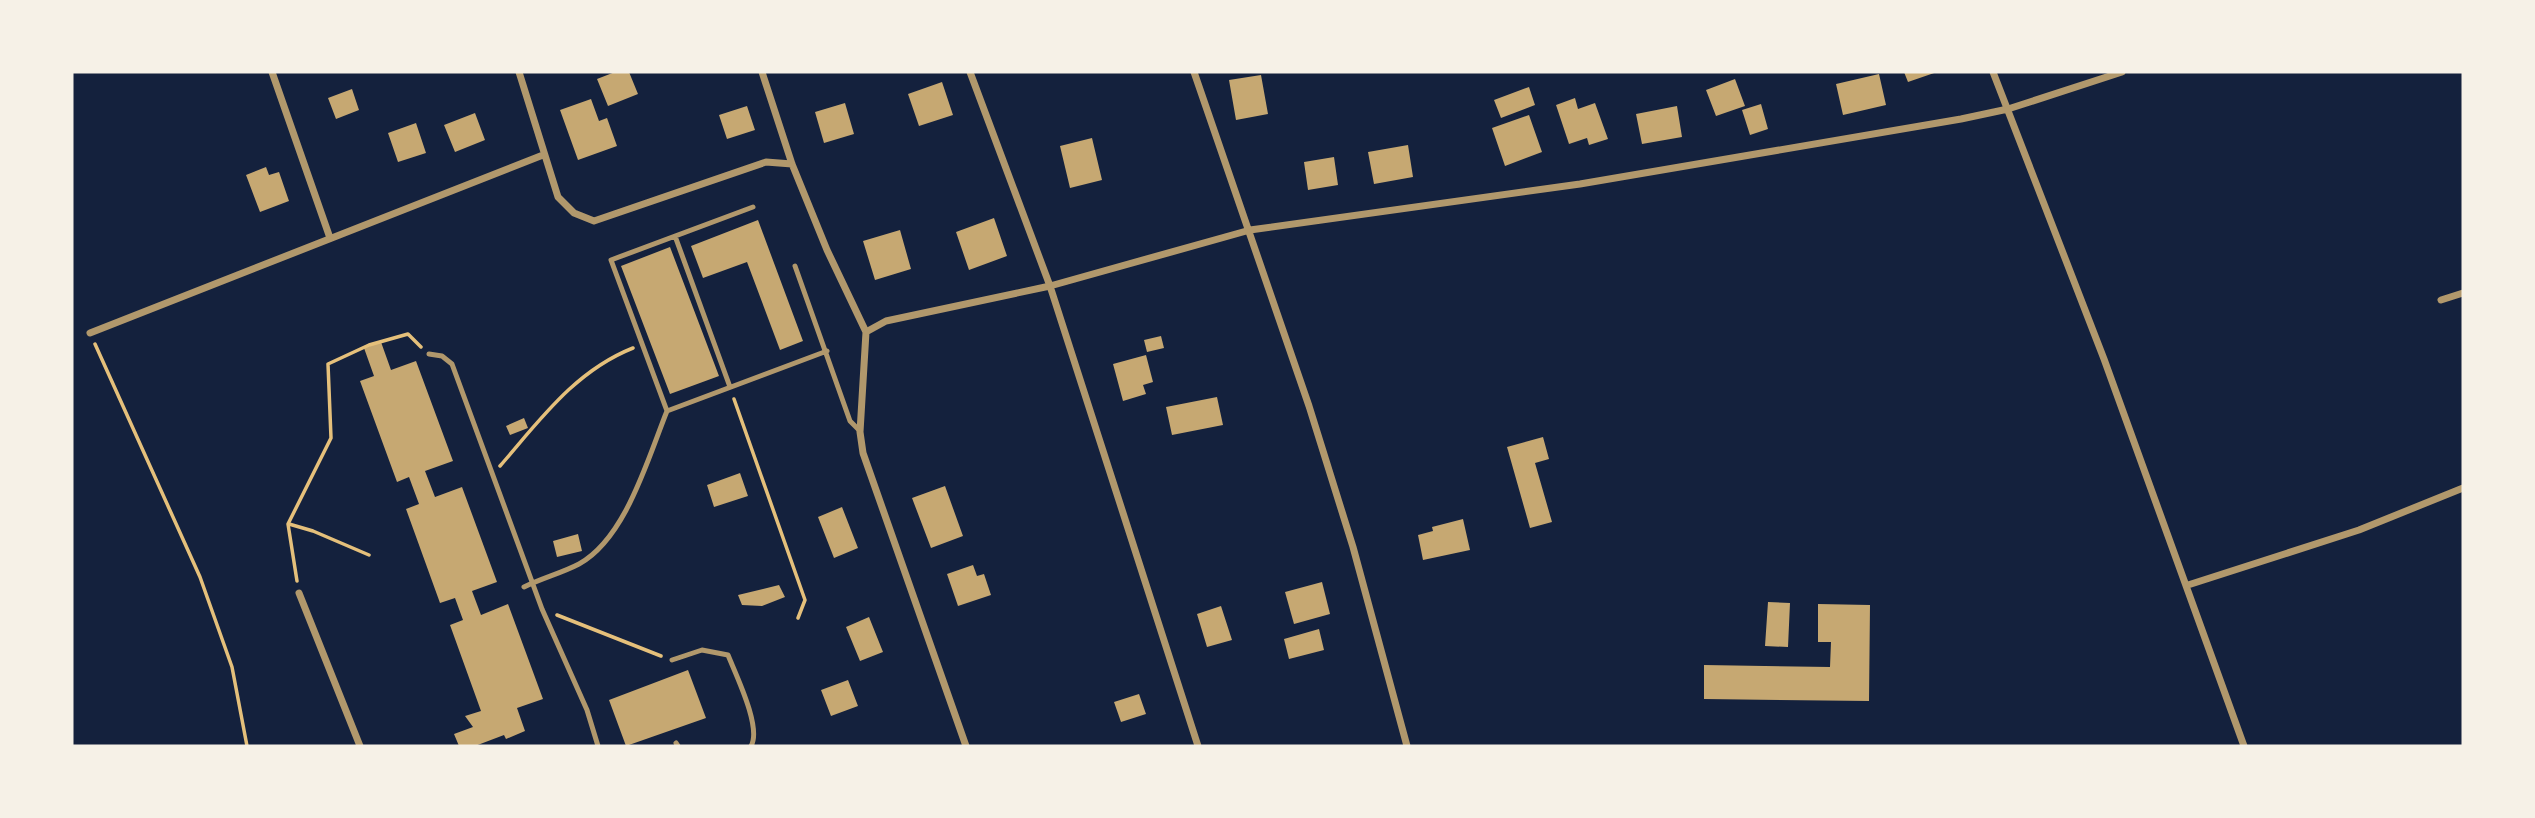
<svg xmlns="http://www.w3.org/2000/svg" width="2535" height="818" font-family="'Work Sans',sans-serif">
  <style>
    .building { fill: #c6a872 }
    .lines { fill: none; stroke-linecap: round; stroke-linejoin: round }
    .path { stroke: #e5c07b; stroke-width: 3.5 }
    .service { stroke: #b1986c; stroke-width: 5 }
    .minor { stroke: #b1986c; stroke-width: 7 }
  </style>
  <rect width="100%" height="100%" fill="#14213d"/>
  <path class="building" d="M 615,72 L 629,72 L 638,94 L 608,106 L 597,79 Z
    M 1904,72 L 1937,72 L 1908,82 Z
    M 1879,74 L 1886,105 L 1843,115 L 1836,84 Z
    M 1261,75 L 1268,114 L 1236,120 L 1229,80 Z
    M 1735,79 L 1745,106 L 1716,116 L 1706,90 Z
    M 942,82 L 953,115 L 919,126 L 908,94 Z
    M 1529,87 L 1535,105 L 1501,118 L 1494,100 Z
    M 352,89 L 359,110 L 336,119 L 328,98 Z
    M 1575,98 L 1578,109 L 1595,103 L 1608,139 L 1589,145 L 1587,138 L 1569,144 L 1556,105 Z
    M 591,99 L 599,121 L 607,118 L 617,146 L 578,160 L 560,110 Z
    M 845,103 L 854,134 L 824,143 L 815,112 Z
    M 1761,104 L 1768,129 L 1750,135 L 1742,110 Z
    M 747,106 L 755,130 L 727,139 L 719,115 Z
    M 1677,106 L 1682,137 L 1642,144 L 1636,114 Z
    M 475,113 L 485,140 L 455,152 L 444,125 Z
    M 1529,115 L 1542,152 L 1505,166 L 1492,128 Z
    M 416,123 L 426,153 L 398,162 L 388,133 Z
    M 1092,138 L 1102,180 L 1070,188 L 1060,146 Z
    M 1408,145 L 1413,177 L 1374,184 L 1368,152 Z
    M 1334,157 L 1338,185 L 1308,190 L 1304,162 Z
    M 266,167 L 269,175 L 279,172 L 289,201 L 260,212 L 246,175 Z
    M 994,218 L 1007,256 L 969,270 L 956,232 Z
    M 758,220 L 803,341 L 780,350 L 747,262 L 703,278 L 691,246 Z
    M 900,230 L 911,269 L 875,280 L 863,241 Z
    M 670,247 L 719,376 L 670,394 L 621,266 Z
    M 1161,336 L 1164,348 L 1147,352 L 1144,340 Z
    M 381,342 L 391,370 L 416,361 L 453,461 L 425,471 L 435,497 L 462,487 L 497,582 L 472,591 L 481,615 L 508,604 L 543,699 L 517,708 L 525,731 L 506,739 L 504,735 L 475,746 L 459,746 L 454,734 L 473,727 L 465,716 L 481,711 L 450,625 L 463,620 L 455,598 L 440,603 L 406,509 L 419,504 L 409,477 L 397,482 L 360,381 L 374,376 L 364,348 Z
    M 1146,355 L 1153,382 L 1143,385 L 1146,394 L 1123,401 L 1113,364 Z
    M 1217,397 L 1223,425 L 1172,435 L 1166,407 Z
    M 524,418 L 528,428 L 510,435 L 506,426 Z
    M 1543,437 L 1549,459 L 1535,463 L 1552,522 L 1530,528 L 1507,447 Z
    M 740,473 L 748,496 L 714,507 L 707,485 Z
    M 945,486 L 963,536 L 931,548 L 912,498 Z
    M 842,507 L 858,548 L 834,558 L 818,517 Z
    M 1463,519 L 1470,550 L 1423,560 L 1418,535 L 1433,531 L 1432,527 Z
    M 578,534 L 582,551 L 557,557 L 553,541 Z
    M 973,565 L 977,576 L 984,574 L 991,595 L 958,606 L 947,574 Z
    M 1322,582 L 1330,614 L 1294,624 L 1285,592 Z
    M 779,585 L 785,597 L 762,606 L 742,605 L 738,595 Z
    M 1768,602 L 1790,603 L 1788,647 L 1765,646 Z
    M 1818,604 L 1870,605 L 1869,701 L 1704,699 L 1704,665 L 1830,667 L 1831,642 L 1818,642 Z
    M 1221,606 L 1232,640 L 1207,647 L 1197,614 Z
    M 869,617 L 883,652 L 860,661 L 846,627 Z
    M 1319,629 L 1324,650 L 1289,659 L 1284,639 Z
    M 688,670 L 706,718 L 626,746 L 609,700 Z
    M 848,680 L 858,706 L 831,716 L 821,690 Z
    M 1139,694 L 1146,714 L 1121,722 L 1114,702 Z"/>
  <g class="lines">
    <path class="path" d="M 95,344 L 200,577 L 232,667 L 247,746
      M 734,399 L 805,600 L 798,618
      M 500,466 C 540,420 575,371 633,348
      M 289,524 L 313,531 L 369,555
      M 297,581 L 288,524 L 331,438 L 328,364 L 369,345 L 408,334 L 421,347
      M 557,615 L 661,656"/>
    <path class="service" d="M 675,236 L 730,387
      M 795,266 L 850,421 L 860,431
      M 429,354 L 442,356 L 452,364 L 542,609 L 587,710 L 598,746
      M 667,411 L 827,351
      M 524,587 C 542,578 562,573 579,564 C 626,538 648,458 667,411 L 611,260 L 753,207
      M 672,660 L 702,650 L 728,655 C 736,675 762,728 751,746
      M 676,743 L 678,746"/>
    <path class="minor" d="M 272,72 L 330,238
      M 519,72 L 558,197 L 574,213 L 594,221 L 766,162 L 792,164
      M 762,72 L 792,164 L 827,250 L 866,332 L 860,432 L 863,453 L 966,746
      M 970,72 L 1050,286 L 1198,746
      M 1194,72 L 1309,406 L 1353,547 L 1407,746
      M 1993,72 L 2104,359 L 2244,746
      M 2441,300 L 2463,293
      M 866,332 L 886,321 L 1050,286 L 1250,230 L 1580,184 L 1961,119 L 2008,109 L 2122,72
      M 90,333 L 543,155
      M 2188,585 L 2359,530 L 2463,488
      M 299,593 L 360,746"/>
  </g>
  <rect width="2535" height="818" fill="none" stroke="#f6f1e7" stroke-width="147"/>
</svg>
